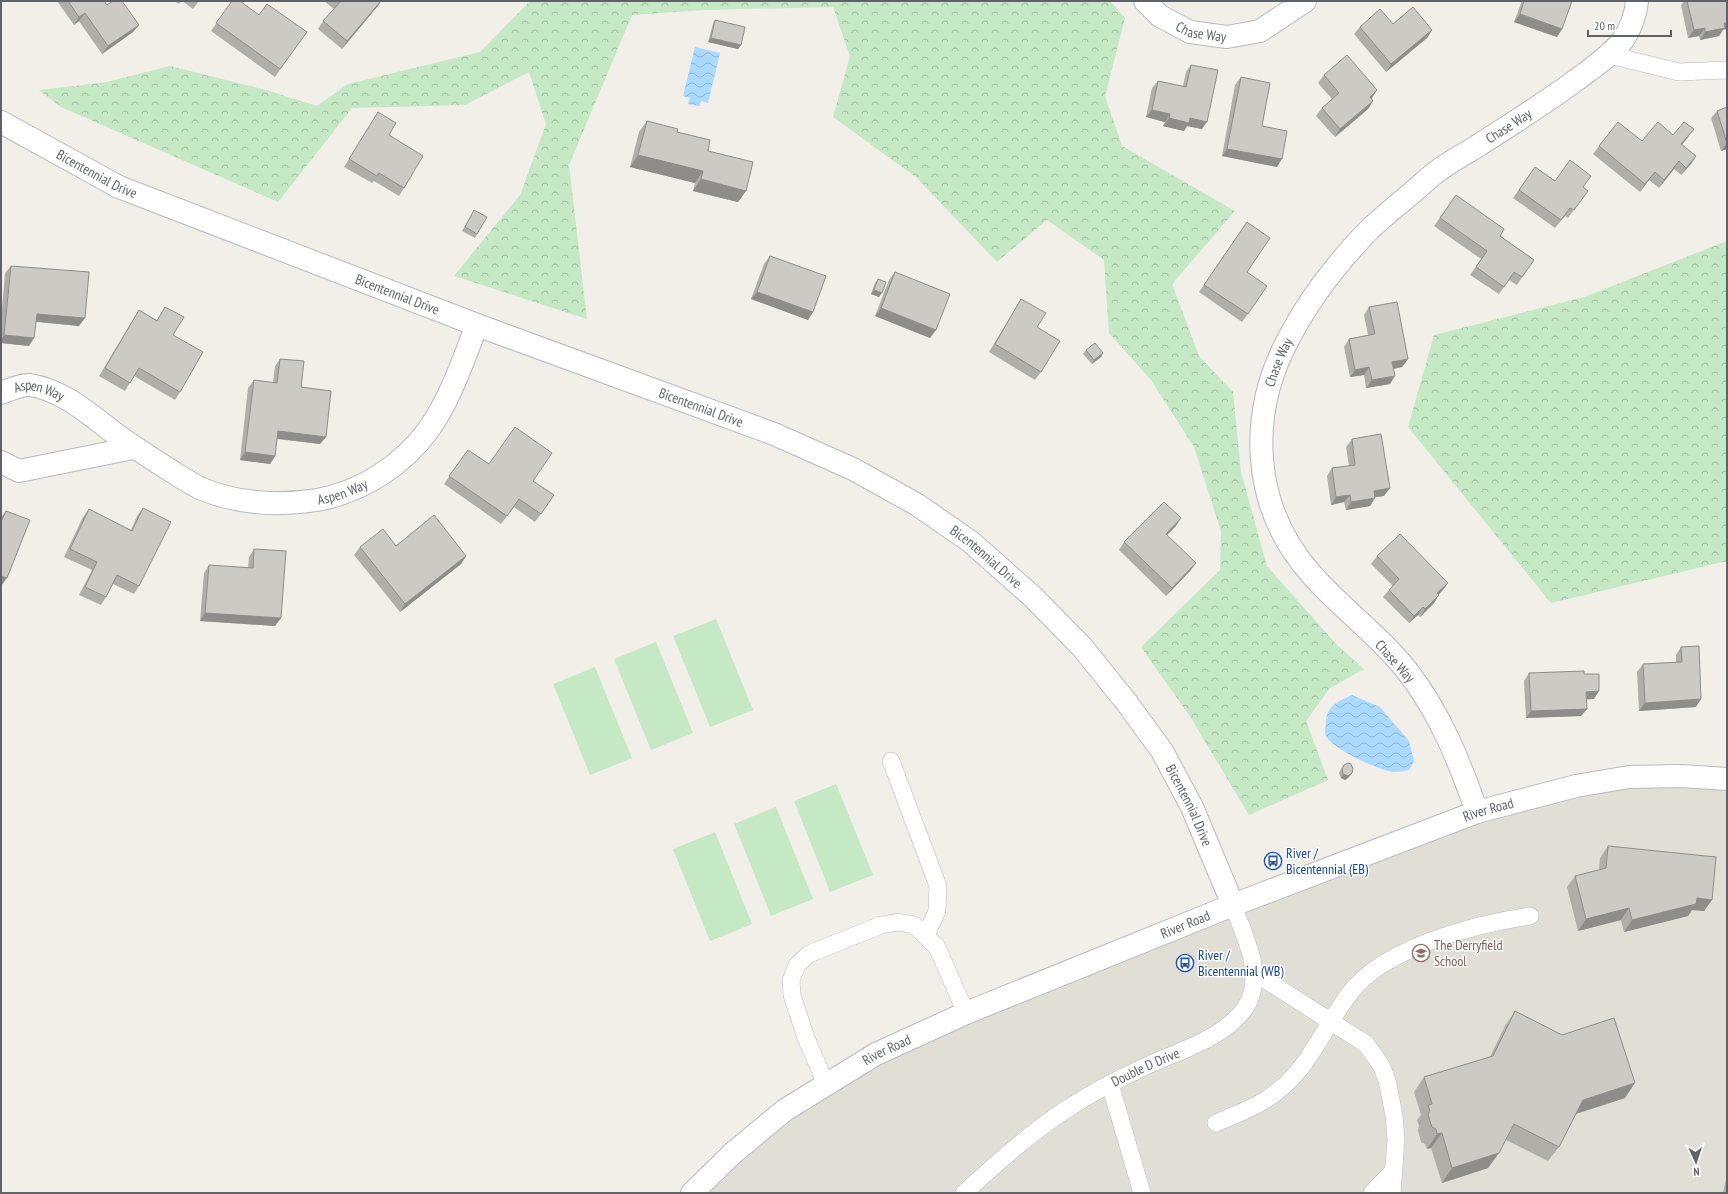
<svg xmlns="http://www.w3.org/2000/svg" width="1728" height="1194" font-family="'PT Sans Narrow',sans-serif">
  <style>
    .education { fill: #e1ded6 }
    .forest { fill: url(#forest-crowns) }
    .pitch { fill: #c5e8c5 }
    .water { fill: url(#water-waves) }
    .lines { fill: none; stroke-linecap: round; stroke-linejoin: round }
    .lane-casing { stroke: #b5b8bc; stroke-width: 18 }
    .street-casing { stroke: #b5b8bc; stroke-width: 24 }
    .secondary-casing { stroke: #b6babf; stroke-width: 24 }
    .lane { stroke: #fff; stroke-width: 17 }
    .street { stroke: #fff; stroke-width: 22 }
    .secondary { stroke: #fff; stroke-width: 22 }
    .wall { fill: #afaea9 }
    .shaded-wall { fill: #8f8d8a }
    .building { fill: #cccac5; stroke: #8f8d8a }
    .labels { text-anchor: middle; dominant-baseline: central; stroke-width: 3; stroke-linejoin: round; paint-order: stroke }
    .street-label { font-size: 14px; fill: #5f6368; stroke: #fff }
    .transit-label { font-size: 14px; fill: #164399; stroke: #fff; text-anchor: start }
    .education-label { font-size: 14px; fill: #785e54; stroke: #fff; text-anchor: start }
  </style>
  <defs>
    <pattern id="forest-crowns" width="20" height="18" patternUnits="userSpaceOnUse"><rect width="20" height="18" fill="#c5e8c5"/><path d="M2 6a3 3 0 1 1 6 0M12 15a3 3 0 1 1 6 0" fill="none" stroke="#a3c0a4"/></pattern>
    <pattern id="water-waves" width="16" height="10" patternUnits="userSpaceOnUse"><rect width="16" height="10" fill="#aadaff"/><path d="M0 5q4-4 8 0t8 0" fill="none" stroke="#8eb4d2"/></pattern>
  </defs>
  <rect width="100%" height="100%" fill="#f1efe8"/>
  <path class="education" d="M 1727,779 L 1727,1193 L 692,1193 L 733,1153 L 921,1033 L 1576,786 Z"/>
  <path class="forest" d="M 530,1 L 1110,1 L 1125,18 L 1105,96 L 1122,146 L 1235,211 L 1172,284 L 1199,356 L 1233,392 L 1241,472 L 1267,566 L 1336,644 L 1364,669 L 1330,688 L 1306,721 L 1328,780 L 1249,815 L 1191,718 L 1141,647 L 1220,570 L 1221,531 L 1194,447 L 1151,380 L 1109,333 L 1104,260 L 1047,220 L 997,262 L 917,178 L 833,117 L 850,56 L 833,7 L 704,10 L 632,15 L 569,165 L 587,319 L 454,276 L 520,195 L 546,124 L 529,72 L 465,105 L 352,108 L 278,202 L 61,107 L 39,90 L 107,82 L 170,66 L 266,90 L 317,106 L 348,84 L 480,52 Z
    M 1727,241 L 1727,561 L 1551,603 L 1408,427 L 1434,335 L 1584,297 Z"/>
  <path class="pitch" d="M 716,619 L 753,710 L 710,727 L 673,636 Z
    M 656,642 L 693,733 L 651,750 L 614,659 Z
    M 595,667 L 632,758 L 590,775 L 553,684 Z
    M 836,784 L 873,875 L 830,892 L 794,801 Z
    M 776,807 L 813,899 L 771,916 L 734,824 Z
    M 715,832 L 752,924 L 710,941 L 673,849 Z"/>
  <path class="water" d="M 695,47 L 720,53 L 708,103 L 701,101 L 700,106 L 688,104 L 690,98 L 683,96 Z
    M 1352,695 L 1380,707 L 1409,741 L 1414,761 L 1409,770 C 1405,771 1399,772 1394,772 C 1380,771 1329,748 1325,734 C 1325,730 1326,725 1326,721 C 1327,705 1339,701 1352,695 Z"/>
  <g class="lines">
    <defs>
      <g id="lane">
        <path d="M 1610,55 L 1679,72 L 1727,70"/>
        <path d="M 891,761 L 938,886 L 937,911 L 926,935"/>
        <path d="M 1255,973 L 1366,1044 L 1381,1065 L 1387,1080 L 1394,1115 L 1396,1139 L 1392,1193"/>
        <path d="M 826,1084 L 806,1038 L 792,995 L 791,980 L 797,965 L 809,954 L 881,925 L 898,922 L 914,925 L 937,947 L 966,1013"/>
        <path d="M 1110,1084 L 1142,1193"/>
        <path d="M 1216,1123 C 1233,1115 1253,1109 1268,1098 C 1287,1086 1304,1066 1315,1047 C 1328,1027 1339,1005 1355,987 C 1393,945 1477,924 1530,916"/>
        <path id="s1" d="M 964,1193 C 997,1163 1030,1133 1067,1109 C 1091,1093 1118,1079 1144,1067 C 1177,1051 1229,1038 1248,1003 C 1264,971 1244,936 1233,905"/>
        <path d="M 1372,1193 L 1393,1171"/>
      </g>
      <g id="street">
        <path id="s2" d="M 1145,1 L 1160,16 L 1190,32 L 1227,37 L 1260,31 L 1305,1"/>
        <path id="s3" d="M 1,393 C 9,390 22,384 30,385 C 62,390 88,413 113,432 C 133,447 154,460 176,474 C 184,479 193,485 202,489 C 239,504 278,506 317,500 C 362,492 403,465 429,429 C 451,398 463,360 477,325"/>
        <path d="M 1,462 L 19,471 L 133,448"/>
        <path id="s4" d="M 1477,812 C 1460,763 1440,713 1408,672 C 1380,636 1342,609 1312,575 C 1251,507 1247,414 1290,336 C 1310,298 1338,262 1368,231 C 1380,219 1394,208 1407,197 C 1417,189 1426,180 1435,173 C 1449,162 1465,154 1479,145 C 1513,123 1547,102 1579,78 C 1595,66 1611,55 1623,40 C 1630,29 1636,14 1637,1"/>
      </g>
      <g id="secondary">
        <path id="s5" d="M 1,122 L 119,187 L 477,325 L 774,434 L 853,469 L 916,504 L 971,542 L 1033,597 L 1082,647 L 1127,703 L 1162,751 L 1192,807 L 1233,905"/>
        <path id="s6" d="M 692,1193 L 733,1153 L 785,1110 L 876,1054 L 966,1013 L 1233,905 L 1477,812 L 1576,786 L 1629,777 L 1681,776 L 1727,779"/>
      </g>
    </defs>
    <use href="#lane" class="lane-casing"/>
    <use href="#street" class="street-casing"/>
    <use href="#secondary" class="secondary-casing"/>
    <use href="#lane" class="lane"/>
    <use href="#street" class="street"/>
    <use href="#secondary" class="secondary"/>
  </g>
  <path class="wall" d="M 57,1 L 104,1 L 107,5 L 139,25 L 133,32 L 102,54 L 79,21 L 74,25 Z
    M 174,1 L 181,1 L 179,4 Z
    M 182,1 L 199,1 L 193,9 Z
    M 232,1 L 259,15 L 307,32 L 275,77 L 211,31 Z
    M 324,1 L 381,1 L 342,49 L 318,29 L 323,21 L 334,9 Z
    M 1522,1 L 1572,1 L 1562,29 L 1557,37 L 1514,22 Z
    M 1684,1 L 1727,1 L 1723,30 L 1719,36 L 1700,40 L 1699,36 L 1688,38 L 1681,5 Z
    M 715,20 L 741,45 L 738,49 L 708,42 L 713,24 Z
    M 1393,24 L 1432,30 L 1427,38 L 1386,72 L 1354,34 L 1360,27 Z
    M 1191,65 L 1202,129 L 1187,126 L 1184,131 L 1163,126 L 1165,122 L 1146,117 L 1152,88 L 1158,81 L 1183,86 L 1186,72 Z
    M 1324,75 L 1377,90 L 1371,98 L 1373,101 L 1368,109 L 1335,137 L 1316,116 L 1322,108 L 1332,99 L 1318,83 Z
    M 1241,77 L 1262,126 L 1277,167 L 1222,156 L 1235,85 Z
    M 1727,107 L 1727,149 L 1721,151 L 1711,118 L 1717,111 Z
    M 378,112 L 389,135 L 404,188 L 399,196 L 374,181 L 372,183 L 344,167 L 373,120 Z
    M 647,121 L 677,132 L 708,151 L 746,191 L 738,202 L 693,191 L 695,183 L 630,167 L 639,132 Z
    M 1688,137 L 1682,145 L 1696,156 L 1691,164 L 1681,175 L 1674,169 L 1659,188 L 1649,180 L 1640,192 L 1593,154 L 1599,146 Z
    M 1535,167 L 1555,181 L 1583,187 L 1588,191 L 1568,218 L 1565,216 L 1555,228 L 1513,198 Z
    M 1456,195 L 1500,236 L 1534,260 L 1517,285 L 1509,280 L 1499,294 L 1470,275 L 1481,259 L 1434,226 Z
    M 474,210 L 477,234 L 475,238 L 462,231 Z
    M 1247,222 L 1247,272 L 1267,286 L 1242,322 L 1199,292 Z
    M 770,256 L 813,312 L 808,320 L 751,299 L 764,264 Z
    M 11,266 L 79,326 L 36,322 L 29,346 L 1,343 L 1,321 L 5,273 Z
    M 895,272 L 930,338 L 875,316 L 889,280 Z
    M 878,279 L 879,297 L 871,294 L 875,283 Z
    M 1021,299 L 1037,327 L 1041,372 L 1035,380 L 989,352 L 1016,307 Z
    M 165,307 L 173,335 L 180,392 L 175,400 L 134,376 L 125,391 L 99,376 L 134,318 L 139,310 L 157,320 Z
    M 1369,307 L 1408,359 L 1402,367 L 1394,369 L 1390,384 L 1366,388 L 1364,375 L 1350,377 L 1344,347 L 1349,339 L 1368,335 L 1364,315 Z
    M 1086,350 L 1103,353 L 1101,357 L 1092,364 L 1083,354 Z
    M 280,359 L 301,387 L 326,437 L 320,444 L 277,439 L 275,456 L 270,464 L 240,460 L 248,388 L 254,380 L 273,383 L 275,366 Z
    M 1352,439 L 1384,496 L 1375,497 L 1370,506 L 1346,510 L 1344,502 L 1331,505 L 1327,476 L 1332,468 L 1349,466 L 1346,447 Z
    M 468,450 L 489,464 L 533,481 L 554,495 L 535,522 L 514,507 L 501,524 L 444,484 Z
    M 143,508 L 139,586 L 134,594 L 113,584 L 106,597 L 101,605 L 79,595 L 92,570 L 64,557 L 83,517 L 89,509 L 131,530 L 137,516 Z
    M 6,511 L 1,586 L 1,517 Z
    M 1176,526 L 1167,535 L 1196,563 L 1190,571 L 1166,596 L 1119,550 L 1124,542 Z
    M 396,546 L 466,556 L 461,564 L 400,612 L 354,555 L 360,547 Z
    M 254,549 L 275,626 L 200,621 L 204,573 L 209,565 L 248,568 L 249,557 Z
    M 1377,556 L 1448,583 L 1442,591 L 1439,594 L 1434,603 L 1420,617 L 1418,615 L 1409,623 L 1383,597 L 1389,590 L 1393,586 L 1371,564 Z
    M 1681,647 L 1696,707 L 1639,711 L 1637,672 L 1643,664 L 1676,662 L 1676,655 Z
    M 1529,673 L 1584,674 L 1594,699 L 1586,699 L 1587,709 L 1581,716 L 1526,718 L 1524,681 Z
    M 1344,765 L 1352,773 L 1349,777 L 1345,780 L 1341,778 L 1339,773 L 1341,769 Z
    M 1608,846 L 1712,900 L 1704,911 L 1692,910 L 1688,916 L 1624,932 L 1621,920 L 1578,931 L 1567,887 L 1575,876 L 1599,870 L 1600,858 Z
    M 1515,1011 L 1625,1098 L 1576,1114 L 1559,1147 L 1548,1161 L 1506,1140 L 1488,1168 L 1442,1183 L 1431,1148 L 1427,1149 L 1425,1144 L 1421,1142 L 1418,1130 L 1419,1126 L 1417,1120 L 1421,1115 L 1414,1092 L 1424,1077 L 1490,1057 L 1505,1026 Z
    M 1727,1174 L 1727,1193 L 1723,1193 Z"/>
  <path class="shaded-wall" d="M 381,1 L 378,6 L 342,49 L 347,41 Z
    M 85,13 L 79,21 L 74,25 L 79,17 Z
    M 1520,14 L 1562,29 L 1557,37 L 1514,22 Z
    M 1724,23 L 1727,23 L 1727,29 L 1723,30 L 1719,36 L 1700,40 L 1705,32 Z
    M 139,25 L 133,32 L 102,54 L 108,46 Z
    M 1705,28 L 1699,36 L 1688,38 L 1694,30 Z
    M 1432,30 L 1427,38 L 1386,72 L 1391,64 Z
    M 711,38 L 741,45 L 738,49 L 708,42 Z
    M 1377,90 L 1372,98 L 1364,105 L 1370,97 Z
    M 1373,101 L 1368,109 L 1335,137 L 1340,129 Z
    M 1152,110 L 1170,114 L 1165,122 L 1146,117 Z
    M 1169,118 L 1190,118 L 1207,122 L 1202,129 L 1187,126 L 1184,131 L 1163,126 Z
    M 1694,129 L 1688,137 L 1676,152 L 1681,144 Z
    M 1727,143 L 1727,149 L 1721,151 Z
    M 1227,149 L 1282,159 L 1277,167 L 1222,156 Z
    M 638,155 L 703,171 L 695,183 L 630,167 Z
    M 1696,156 L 1691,164 L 1681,175 L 1686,168 Z
    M 1679,161 L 1674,169 L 1659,188 L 1664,180 Z
    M 1655,172 L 1640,192 L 1645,184 Z
    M 701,179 L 746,191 L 738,202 L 693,191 Z
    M 874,290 L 882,293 L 879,297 L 871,294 Z
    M 757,292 L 813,312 L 808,320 L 751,299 Z
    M 881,308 L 936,330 L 930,338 L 875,316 Z
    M 37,314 L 85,318 L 79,326 L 31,321 Z
    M 4,335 L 34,338 L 29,346 L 1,343 L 1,340 Z
    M 1103,353 L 1101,357 L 1092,364 L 1094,360 Z
    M 1408,359 L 1402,367 L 1387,370 L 1392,362 Z
    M 1369,367 L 1364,375 L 1350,377 L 1355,370 Z
    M 1395,376 L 1390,384 L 1366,388 L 1372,380 Z
    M 278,431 L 326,437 L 320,444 L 273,438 Z
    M 245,452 L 275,456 L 270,464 L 240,460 Z
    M 1390,488 L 1384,496 L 1369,498 L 1374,491 Z
    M 1350,495 L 1344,502 L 1331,505 L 1336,497 Z
    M 1375,498 L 1370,506 L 1346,510 L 1351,502 Z
    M 1181,518 L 1176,526 L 1160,542 L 1166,534 Z
    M 466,556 L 461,564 L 400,612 L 405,604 Z
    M 1196,563 L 1190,571 L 1166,596 L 1172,588 Z
    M 1,576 L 7,578 L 1,586 Z
    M 1448,583 L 1442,591 L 1432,601 L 1437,593 Z
    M 1439,595 L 1434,603 L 1420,617 L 1425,609 Z
    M 1423,607 L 1418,615 L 1409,623 L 1414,616 Z
    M 205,613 L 281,618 L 275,626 L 200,621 Z
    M 1599,691 L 1594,699 L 1580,700 L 1586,692 Z
    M 1701,699 L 1696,707 L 1639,711 L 1645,703 Z
    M 1587,709 L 1581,716 L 1526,718 L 1531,711 Z
    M 1352,773 L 1349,777 L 1345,780 L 1341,778 L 1343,774 Z
    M 1697,898 L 1712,900 L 1704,911 L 1692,910 L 1688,916 L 1624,932 L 1632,920 Z
    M 1629,908 L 1621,920 L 1578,931 L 1586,919 Z
    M 1635,1083 L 1625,1098 L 1572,1115 L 1583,1100 Z
    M 1442,1133 L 1431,1148 L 1427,1149 L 1437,1134 Z
    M 1499,1153 L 1488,1168 L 1442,1183 L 1452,1168 Z"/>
  <path class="building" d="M 68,1 L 104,1 L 107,5 L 113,1 L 122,1 L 139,25 L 108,46 L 85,13 L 79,17 Z
    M 232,1 L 240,1 L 259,15 L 267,4 L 307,32 L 280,69 L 216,23 Z
    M 339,1 L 381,1 L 347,41 L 323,21 L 340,2 Z
    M 1524,1 L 1572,1 L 1562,29 L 1520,14 Z
    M 1687,1 L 1727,1 L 1727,23 L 1724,23 L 1725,28 L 1705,32 L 1705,28 L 1694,30 Z
    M 1413,7 L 1432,30 L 1391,64 L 1360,27 L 1380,9 L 1393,24 Z
    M 715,20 L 745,27 L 741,45 L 711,38 Z
    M 1347,55 L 1377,90 L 1370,97 L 1373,101 L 1340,129 L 1322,108 L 1339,93 L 1324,75 Z
    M 1191,65 L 1218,70 L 1207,122 L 1190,118 L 1189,123 L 1169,118 L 1170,114 L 1152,110 L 1158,81 L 1186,87 Z
    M 1241,77 L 1270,83 L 1262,126 L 1287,131 L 1282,159 L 1227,149 Z
    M 1727,107 L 1727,143 L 1717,111 Z
    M 378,112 L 396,123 L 389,135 L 423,156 L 404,188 L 379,173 L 377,176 L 349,159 Z
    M 647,121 L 678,129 L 677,132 L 710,140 L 708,151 L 753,162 L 746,191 L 701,179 L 703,171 L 638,155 Z
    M 1618,122 L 1642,141 L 1658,122 L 1673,135 L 1684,122 L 1694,129 L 1681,144 L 1696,156 L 1686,168 L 1679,161 L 1664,180 L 1655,172 L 1645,184 L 1599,146 Z
    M 1570,160 L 1591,176 L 1583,187 L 1588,191 L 1574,210 L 1570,208 L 1561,220 L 1519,190 L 1535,167 L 1555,181 Z
    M 1456,195 L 1504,229 L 1500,236 L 1534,260 L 1522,277 L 1514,272 L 1504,287 L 1476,267 L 1487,251 L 1440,218 Z
    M 474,210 L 487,217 L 477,234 L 465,227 Z
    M 1247,222 L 1270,238 L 1247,272 L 1267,286 L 1248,314 L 1204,285 Z
    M 770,256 L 826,276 L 813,312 L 757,292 Z
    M 11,266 L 89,272 L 85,318 L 37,314 L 34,338 L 4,335 Z
    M 895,272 L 950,294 L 936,330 L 881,308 Z
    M 878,279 L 886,282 L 882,293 L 874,290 Z
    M 1021,299 L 1046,313 L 1037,327 L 1060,341 L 1041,372 L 995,344 Z
    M 1397,302 L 1408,359 L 1392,362 L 1395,376 L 1372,380 L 1369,367 L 1355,370 L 1349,339 L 1375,334 L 1369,307 Z
    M 165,307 L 184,317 L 173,335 L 203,352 L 180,392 L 139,368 L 130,383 L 105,368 L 139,310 L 157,321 Z
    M 1095,343 L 1103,353 L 1094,360 L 1086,350 Z
    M 280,359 L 304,361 L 301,387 L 331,391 L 326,437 L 278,431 L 275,456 L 245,452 L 254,380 L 277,383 Z
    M 515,427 L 552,453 L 533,481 L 554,495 L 541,514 L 519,499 L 507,516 L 449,476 L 468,450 L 489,464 Z
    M 1381,434 L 1390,488 L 1374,491 L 1375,498 L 1351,502 L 1350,495 L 1336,497 L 1332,468 L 1355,465 L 1352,439 Z
    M 1164,502 L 1181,518 L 1166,534 L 1196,563 L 1172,588 L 1124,542 Z
    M 143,508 L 171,522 L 139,586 L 117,575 L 106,597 L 85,587 L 97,562 L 70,549 L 89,509 L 132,531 Z
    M 6,511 L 30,520 L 7,578 L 1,576 L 1,522 Z
    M 434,515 L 466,556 L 405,604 L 360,547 L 383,529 L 396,546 Z
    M 1400,534 L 1448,583 L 1437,593 L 1439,595 L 1425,609 L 1423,607 L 1414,616 L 1389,590 L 1399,579 L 1377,556 Z
    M 254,549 L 286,551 L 281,618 L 205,613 L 209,565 L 253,568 Z
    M 1699,646 L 1701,699 L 1645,703 L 1643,664 L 1682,662 L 1681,647 Z
    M 1584,671 L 1584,674 L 1599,674 L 1599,691 L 1586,692 L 1587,709 L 1531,711 L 1529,673 Z
    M 1348,763 L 1351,764 L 1353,769 L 1352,773 L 1348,776 L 1343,774 L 1342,769 L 1344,765 Z
    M 1608,846 L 1716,857 L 1712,900 L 1697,898 L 1696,904 L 1632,920 L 1629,908 L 1586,919 L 1575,876 L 1606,868 Z
    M 1515,1011 L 1562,1035 L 1614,1018 L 1635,1083 L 1583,1100 L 1559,1147 L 1514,1124 L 1499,1153 L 1452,1168 L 1442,1133 L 1437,1134 L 1436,1129 L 1432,1127 L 1428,1115 L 1430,1111 L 1428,1105 L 1432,1104 L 1424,1077 L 1493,1056 Z"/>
  <defs>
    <symbol id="bus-ring" viewBox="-11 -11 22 22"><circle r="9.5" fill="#fff" stroke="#1a4fb4" stroke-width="1.5"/><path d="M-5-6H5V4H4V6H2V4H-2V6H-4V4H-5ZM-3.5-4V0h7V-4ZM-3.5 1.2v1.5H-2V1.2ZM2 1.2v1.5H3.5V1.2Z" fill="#1a4fb4"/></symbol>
    <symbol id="school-ring" viewBox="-11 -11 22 22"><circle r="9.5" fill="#fff" stroke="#8d6e63" stroke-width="1.5"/><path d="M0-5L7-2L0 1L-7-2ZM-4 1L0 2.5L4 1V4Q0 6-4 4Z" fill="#8d6e63"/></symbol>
  </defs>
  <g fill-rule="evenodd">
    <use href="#bus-ring" x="1263" y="851" width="20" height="20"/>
    <use href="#school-ring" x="1411" y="943" width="20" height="20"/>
    <use href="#bus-ring" x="1175" y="953" width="20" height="20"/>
  </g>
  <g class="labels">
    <g class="street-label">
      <text stroke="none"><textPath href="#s2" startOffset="66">Chase Way</textPath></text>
      <text stroke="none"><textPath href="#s4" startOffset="857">Chase Way</textPath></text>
      <text stroke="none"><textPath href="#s5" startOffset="109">Bicentennial Drive</textPath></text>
      <text stroke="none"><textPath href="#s5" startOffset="433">Bicentennial Drive</textPath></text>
      <text stroke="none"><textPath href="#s4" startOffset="521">Chase Way</textPath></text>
      <text stroke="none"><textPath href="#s3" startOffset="40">Aspen Way</textPath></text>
      <text stroke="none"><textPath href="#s5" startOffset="757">Bicentennial Drive</textPath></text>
      <text stroke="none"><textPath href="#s3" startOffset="376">Aspen Way</textPath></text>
      <text stroke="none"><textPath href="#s5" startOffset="1081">Bicentennial Drive</textPath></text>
      <text transform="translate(1395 661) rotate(48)">Chase Way</text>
      <text stroke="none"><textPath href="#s5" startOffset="1405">Bicentennial Drive</textPath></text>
      <text stroke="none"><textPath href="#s6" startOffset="891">River Road</textPath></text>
      <text stroke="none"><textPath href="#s6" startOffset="567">River Road</textPath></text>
      <text stroke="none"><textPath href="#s6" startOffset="243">River Road</textPath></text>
      <text stroke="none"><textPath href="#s1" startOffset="222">Double D Drive</textPath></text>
    </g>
    <g class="transit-label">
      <text x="1286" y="853">River /<tspan x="1286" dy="16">Bicentennial (EB)</tspan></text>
      <text x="1198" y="955">River /<tspan x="1198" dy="16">Bicentennial (WB)</tspan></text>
    </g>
    <g class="education-label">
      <text x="1434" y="945">The Derryfield<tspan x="1434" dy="16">School</tspan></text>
    </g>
  </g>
  <rect width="1728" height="1194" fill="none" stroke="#5f6368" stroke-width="4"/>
  <g transform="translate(1696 1162) rotate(177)" stroke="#ffffff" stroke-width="3" paint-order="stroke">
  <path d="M0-3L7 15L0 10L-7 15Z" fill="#5f6368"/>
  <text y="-6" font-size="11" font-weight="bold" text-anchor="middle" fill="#5f6368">N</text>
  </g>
  <path d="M1588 30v6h83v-6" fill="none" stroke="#5f6368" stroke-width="2"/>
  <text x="1594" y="30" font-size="12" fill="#5f6368" stroke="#ffffff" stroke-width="3" paint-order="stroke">20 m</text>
</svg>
